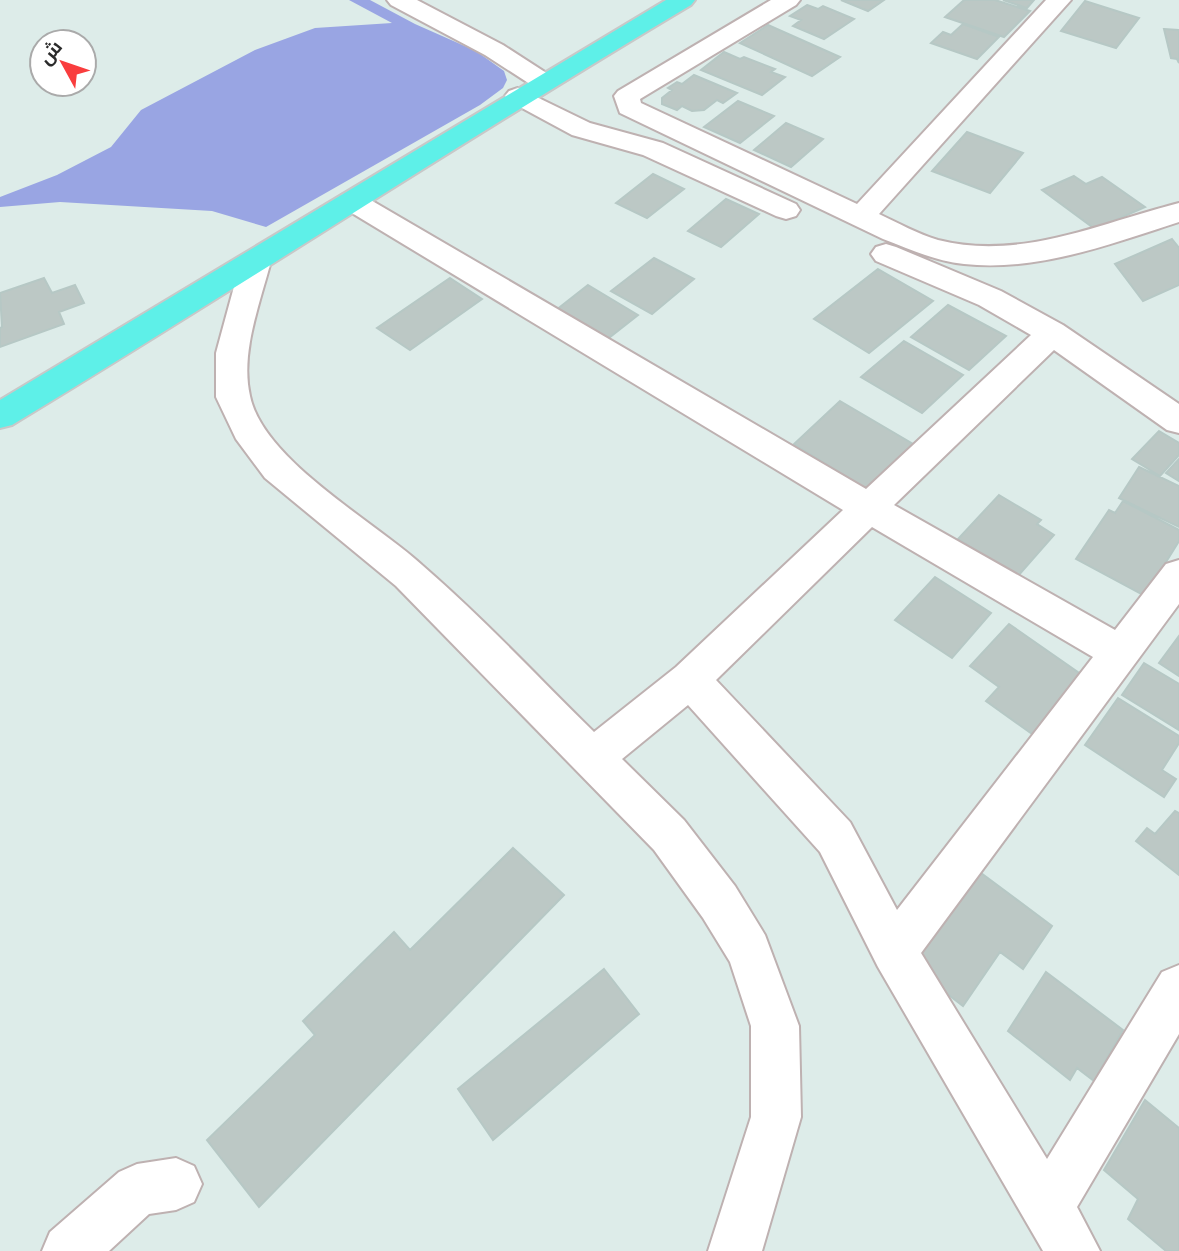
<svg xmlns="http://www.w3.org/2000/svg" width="1179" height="1251" font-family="'Work Sans',Cairo,sans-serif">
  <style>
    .green { fill: #99a5e3 }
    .building { fill: #bcc8c5; stroke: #b6c8c5; stroke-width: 2 }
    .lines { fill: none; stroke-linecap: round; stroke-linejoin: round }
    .minor-casing { stroke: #beb1b1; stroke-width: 4 }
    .major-casing { stroke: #c8c8c8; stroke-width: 4 }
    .minor { fill: #fff; fill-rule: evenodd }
    .major { fill: #5ef0e8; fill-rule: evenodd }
  </style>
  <rect width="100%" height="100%" fill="#ddece9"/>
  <path class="green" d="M 349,0 L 370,0 L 415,24 L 476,51 L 504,71 L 507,80 L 503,88 L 480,105 L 266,227 L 212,211 L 60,202 L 0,207 L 0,197 L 57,175 L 111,147 L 141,110 L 255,50 L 315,28 L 392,23 Z"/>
  <path class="building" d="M 841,0 L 884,0 L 868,11 Z
    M 964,0 L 995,0 L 1030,11 L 1004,37 L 945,17 Z
    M 1003,0 L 1034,0 L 1027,8 Z
    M 1085,1 L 1139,18 L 1116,48 L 1061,31 Z
    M 807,5 L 818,9 L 823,6 L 854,19 L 824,39 L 793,26 L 801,20 L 790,16 Z
    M 963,24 L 999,37 L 977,59 L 931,43 L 943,32 L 951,35 Z
    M 768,25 L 840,57 L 812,76 L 740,43 Z
    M 1164,29 L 1179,30 L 1179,63 L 1177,59 L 1171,58 Z
    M 724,52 L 740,59 L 744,57 L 775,69 L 771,72 L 785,77 L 762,95 L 701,70 Z
    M 694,75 L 737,93 L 723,103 L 717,100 L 704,110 L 692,111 L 682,106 L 677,110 L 662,104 L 662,98 L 672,90 L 668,88 L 677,82 L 682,84 Z
    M 738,101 L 774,116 L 740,143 L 704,127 Z
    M 786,123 L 823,139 L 791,167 L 754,150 Z
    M 967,132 L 1023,153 L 990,193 L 932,171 Z
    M 653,174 L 684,189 L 647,218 L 616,203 Z
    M 1074,176 L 1086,184 L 1102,177 L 1145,207 L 1095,229 L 1042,190 Z
    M 726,199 L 759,214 L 721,247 L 688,231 Z
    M 1172,239 L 1179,248 L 1179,285 L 1143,301 L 1115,264 Z
    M 654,258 L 694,279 L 652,314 L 611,291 Z
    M 878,269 L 933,301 L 869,353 L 814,319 Z
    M 44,278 L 52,293 L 75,285 L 84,303 L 59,312 L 64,324 L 0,347 L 0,328 L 2,327 L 0,293 Z
    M 450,278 L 482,299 L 410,350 L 377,328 Z
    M 588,285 L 638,315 L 605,341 L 555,311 Z
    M 948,305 L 1006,336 L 969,370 L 911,337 Z
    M 904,341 L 963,375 L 922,413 L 861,377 Z
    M 840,401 L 913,444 L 868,490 L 794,444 Z
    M 1159,431 L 1179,443 L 1179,455 L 1160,476 L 1132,459 Z
    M 1179,459 L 1179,481 L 1166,473 Z
    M 1139,467 L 1179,486 L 1179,527 L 1119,498 Z
    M 999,495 L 1041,520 L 1037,524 L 1054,535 L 1018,576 L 958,539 Z
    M 1123,501 L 1179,530 L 1179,541 L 1145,596 L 1076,559 L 1109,510 L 1115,513 Z
    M 935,577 L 991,613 L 952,658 L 895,620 Z
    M 1009,624 L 1082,675 L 1032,734 L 986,701 L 999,687 L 970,666 Z
    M 1179,636 L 1179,676 L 1159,663 Z
    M 1144,663 L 1179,684 L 1179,730 L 1122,695 Z
    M 1118,698 L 1179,736 L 1179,743 L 1162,770 L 1176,779 L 1164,797 L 1085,745 Z
    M 1175,811 L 1179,813 L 1179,875 L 1136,841 L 1147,828 L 1155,834 Z
    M 513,848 L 564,895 L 259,1207 L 207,1140 L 315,1035 L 303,1021 L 394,932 L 410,950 Z
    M 977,870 L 1052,926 L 1023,969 L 1000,952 L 963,1006 L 910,965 Z
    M 604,969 L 639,1014 L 493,1140 L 458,1089 Z
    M 1046,972 L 1123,1030 L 1094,1081 L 1077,1068 L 1070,1080 L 1008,1031 Z
    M 1145,1100 L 1179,1128 L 1179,1251 L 1166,1251 L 1128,1219 L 1138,1199 L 1104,1170 Z"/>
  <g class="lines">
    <defs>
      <path id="minor" d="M 387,0 L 417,0 L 503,45 L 551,76 L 555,81 L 551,86 L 542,89 L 533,86 L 485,55 L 391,5 Z
        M 771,0 L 800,0 L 796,5 L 640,99 L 641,103 L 857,204 L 1046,0 L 1071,0 L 879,214 C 898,223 918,234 938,240 C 1021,261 1100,223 1179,203 L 1179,222 C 1111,244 1037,272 964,264 C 935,261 909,249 883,239 L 620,113 L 614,96 L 618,91 Z
        M 518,88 L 590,123 L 663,143 L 796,204 L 800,210 L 796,216 L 786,219 L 776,216 L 643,155 L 572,135 L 509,101 L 505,96 L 509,91 Z
        M 352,192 L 362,195 L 866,489 L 1031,335 L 979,305 L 876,261 L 871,254 L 876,247 L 886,244 L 896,247 L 1001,291 L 1063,325 L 1179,404 L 1179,433 L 1167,430 L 1054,350 L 894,505 L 1115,630 L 1166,564 L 1179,560 L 1179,604 L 921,953 L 1047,1159 L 1162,972 L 1179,965 L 1179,1034 L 1077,1207 L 1100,1251 L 1043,1251 L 878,967 L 820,852 L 688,705 L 622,759 L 684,820 L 735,886 L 765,935 L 799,1026 L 801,1117 L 762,1251 L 708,1251 L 751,1117 L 751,1026 L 730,962 L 703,918 L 654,850 L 396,586 L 265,478 L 236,439 L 216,397 L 216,353 L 241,261 L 245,254 L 256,251 L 267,254 L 271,261 C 260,303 240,353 250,396 C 263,460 375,522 422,565 C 482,617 537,676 594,732 L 676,667 L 843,510 L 342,207 L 338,201 L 342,195 ZM 872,527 L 1093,657 L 897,910 L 850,822 L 716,680 Z
        M 176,1158 L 194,1166 L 202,1184 L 194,1202 L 176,1210 L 149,1214 L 109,1251 L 42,1251 L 50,1232 L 119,1172 L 137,1164 Z"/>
      <path id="major" d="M 666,0 L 695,0 L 691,5 C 462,141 240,287 12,425 L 0,428 L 0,400 Z"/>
    </defs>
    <use href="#minor" class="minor-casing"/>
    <use href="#major" class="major-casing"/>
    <use href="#minor" class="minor"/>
    <use href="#major" class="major"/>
  </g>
  <g transform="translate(63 63) rotate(310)"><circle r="33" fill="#ffffff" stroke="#aaaaaa" stroke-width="2"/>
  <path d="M0-5L12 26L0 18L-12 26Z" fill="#f93d3e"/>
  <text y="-10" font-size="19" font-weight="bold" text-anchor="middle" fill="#2b2b2b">ش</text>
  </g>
</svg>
